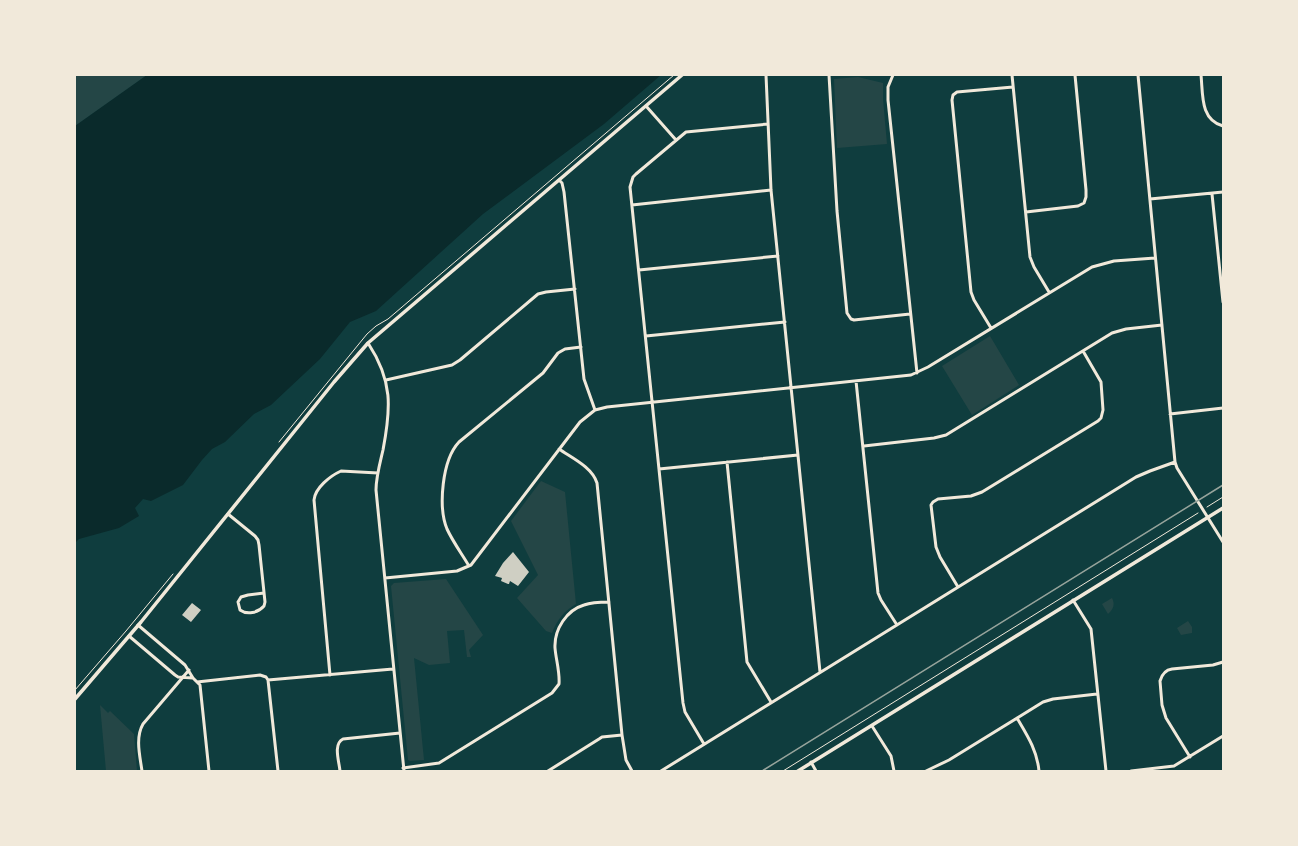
<svg xmlns="http://www.w3.org/2000/svg" width="1298" height="846" font-family="Rubik,sans-serif">
  <style>
    .green { fill: #244646 }
    .water { fill: #0a2a2b }
    .building { fill: #cfcfc3 }
    .lines { fill: none; stroke-linecap: round; stroke-linejoin: round }
    .path { stroke: #f1e9da; stroke-width: 1 }
    .minor { stroke: #f1e9da; stroke-width: 3 }
    .tertiary { stroke: #f1e9da; stroke-width: 3.5 }
    .rail { stroke: #97a49c; stroke-width: 1.5 }
  </style>
  <rect width="100%" height="100%" fill="#0f3d3e"/>
  <path class="green" d="M 75,75 L 147,75 L 75,126 Z
    M 858,77 L 883,83 L 883,99 L 887,144 L 837,148 L 834,79 Z
    M 990,336 L 1019,385 L 972,415 L 942,366 Z
    M 541,481 L 565,492 L 576,604 C 564,611 557,620 552,633 L 546,631 L 517,598 L 538,575 L 511,521 Z
    M 446,579 L 483,635 L 469,650 L 471,657 L 467,657 L 464,630 L 447,631 L 450,663 L 429,665 L 414,658 L 424,760 L 410,761 L 408,760 L 391,586 L 394,583 Z
    M 1112,598 C 1115,604 1114,609 1108,614 L 1102,604 Z
    M 1188,621 L 1192,627 L 1192,633 L 1181,635 L 1177,628 Z
    M 100,705 L 108,713 L 110,711 L 134,734 L 137,771 L 106,771 Z"/>
  <path class="water" d="M 147,75 L 661,75 L 604,124 L 483,214 L 376,311 L 350,322 L 320,359 L 271,405 L 254,414 L 225,442 L 212,449 L 202,460 L 183,485 L 151,501 L 143,499 L 135,508 L 139,516 L 119,528 L 79,539 L 75,543 L 75,126 Z"/>
  <path class="building" d="M 513,552 L 529,572 L 518,586 L 510,581 L 509,584 L 508,584 L 501,581 L 502,578 L 495,576 L 503,563 Z
    M 192,603 L 201,610 L 191,622 L 182,615 Z"/>
  <g class="lines">
    <path class="path" d="M 279,442 L 367,334 L 376,326 L 388,319 L 674,75
      M 1207,507 L 1223,497
      M 75,690 L 126,631 L 173,574
      M 783,771 L 1198,513"/>
    <path class="minor" d="M 766,75 L 771,190 L 820,672
      M 829,75 L 837,211 L 847,313 L 851,319 L 854,320 L 910,314
      M 893,75 L 888,87 L 888,100 L 917,373
      M 1012,75 L 1030,257 L 1034,267 L 1049,292
      M 1138,75 L 1175,462 L 1177,468 L 1223,542
      M 1201,75 C 1203,94 1200,120 1223,126
      M 646,106 L 676,140
      M 559,180 L 562,183 L 564,192 L 584,379 L 595,410
      M 1212,194 L 1223,302
      M 1150,199 L 1223,192
      M 632,205 L 771,190
      M 1026,212 L 1078,206 L 1084,203 L 1086,197 L 1086,190 L 1075,75
      M 639,270 L 778,256
      M 991,328 L 974,300 L 971,292 L 952,100 L 953,95 L 957,92 L 1013,87
      M 646,336 L 785,322
      M 368,343 C 393,381 391,408 383,450 C 380,463 376,477 376,490 L 404,771
      M 386,380 L 452,365 L 460,360 L 538,294 L 546,292 L 575,289
      M 856,381 L 878,593 L 881,600 L 897,625
      M 1170,414 L 1223,408
      M 864,446 L 934,438 L 946,435 L 1112,333 L 1126,329 L 1162,325
      M 559,449 C 572,458 592,467 597,483 L 622,735 L 626,760 L 632,771
      M 727,462 L 747,662 L 771,702
      M 659,469 L 798,455
      M 228,514 L 255,536 L 258,540 L 259,545 L 265,602 L 264,606 C 258,613 247,615 240,610 L 238,602 L 241,597 L 248,595 L 264,593
      M 469,566 C 462,554 453,542 447,529 C 438,507 442,460 459,442 L 543,373 L 558,353 L 565,349 L 581,347
      M 385,578 L 457,571 L 471,565 L 580,422 L 595,410 L 607,407 L 911,375 L 928,367 L 1092,267 L 1114,261 L 1155,258
      M 958,587 L 940,557 L 936,547 L 931,505 L 933,502 L 938,499 L 971,496 L 982,492 L 1098,421 L 1101,418 L 1103,410 L 1101,382 L 1083,351
      M 1073,600 L 1091,629 L 1106,771
      M 138,625 L 185,665 L 193,678 L 200,685 L 209,771
      M 129,636 L 175,675 L 178,677 L 193,678
      M 330,675 L 314,500 C 315,488 330,476 341,471 L 378,473
      M 268,680 L 393,669
      M 197,682 L 260,675 L 266,677 L 268,680 L 278,771
      M 1017,718 C 1027,735 1037,750 1039,771
      M 872,726 L 891,756 L 894,771
      M 704,744 L 685,712 L 683,703 L 630,187 L 633,177 L 636,174 L 686,132 L 768,124
      M 1190,757 L 1166,718 L 1162,705 L 1160,681 C 1162,674 1165,670 1172,669 L 1213,665 L 1223,662
      M 811,762 L 816,771
      M 403,768 L 439,763 L 552,693 L 559,684 C 560,672 556,660 555,648 C 554,629 567,610 584,605 C 592,602 601,602 609,602
      M 142,771 C 140,756 135,738 143,724 L 189,670
      M 340,771 C 339,761 333,744 343,739 L 400,733
      M 548,771 L 599,739 L 602,737 L 622,735
      M 661,771 L 1136,477 L 1150,471 L 1175,462
      M 926,771 L 949,760 L 1043,702 L 1053,699 L 1097,694
      M 1131,771 L 1174,766 L 1223,736"/>
    <path class="tertiary" d="M 75,699 L 141,622 L 334,382 L 368,343 L 682,75
      M 798,771 L 1223,508"/>
    <path class="rail" d="M 762,771 L 1223,485"/>
  </g>
  <rect width="1298" height="846" fill="none" stroke="#f1e9da" stroke-width="152"/>
</svg>
